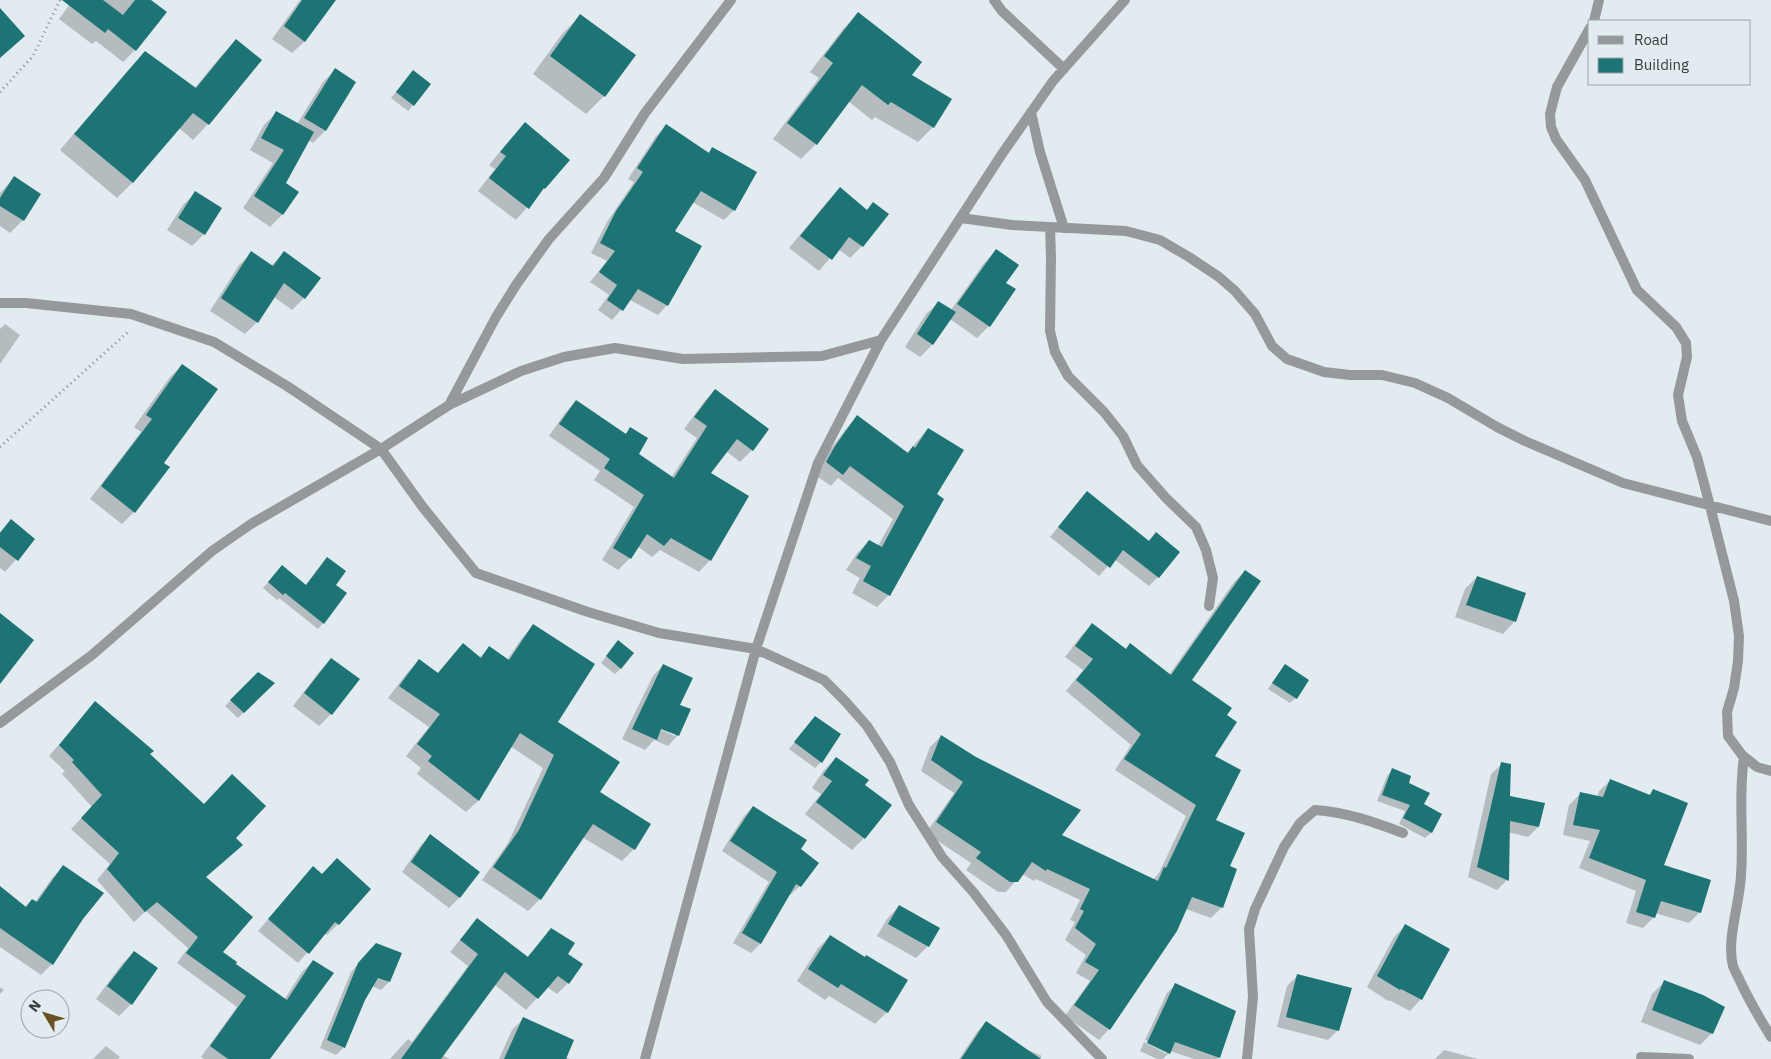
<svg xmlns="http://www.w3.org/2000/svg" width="1771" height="1059" font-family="'IBM Plex Sans',sans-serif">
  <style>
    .shadow { fill: #0003; fill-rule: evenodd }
    .building { fill: #1e7474 }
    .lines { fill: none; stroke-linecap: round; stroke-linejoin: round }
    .path { stroke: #868c8f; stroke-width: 3; stroke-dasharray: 1 4; stroke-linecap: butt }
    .lane { stroke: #96999c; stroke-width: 10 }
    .street { stroke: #96999c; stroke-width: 10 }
  </style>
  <rect width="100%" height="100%" fill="#e2ebef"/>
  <path class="shadow" d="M 73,0 L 149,0 L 135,50 L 123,62 L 96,41 L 92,44 L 59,19 Z
    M 300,0 L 330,0 L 305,41 L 292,53 L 272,39 Z
    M 858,14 L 910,76 L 933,127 L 918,142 L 875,117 L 872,120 L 848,101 L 816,144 L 801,159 L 773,139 L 819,78 L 810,72 L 843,29 Z
    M 580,16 L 604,96 L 586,114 L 533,74 L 562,34 Z
    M 236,41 L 260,60 L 208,124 L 193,140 L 179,128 L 132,183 L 117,198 L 60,150 L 130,68 L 145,53 L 194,89 L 221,56 Z
    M 335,70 L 355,82 L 325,131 L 313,143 L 308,140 L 284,183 L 298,192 L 282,215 L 270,227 L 243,208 L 273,163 L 250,150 L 264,125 L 276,113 L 297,124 L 323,82 Z
    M 408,77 L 413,105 L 408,111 L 391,98 Z
    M 666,126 L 708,153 L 712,149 L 734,210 L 724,220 L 692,202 L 673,231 L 667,305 L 658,315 L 630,300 L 612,320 L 598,310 L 609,295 L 590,282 L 607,261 L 591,253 L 607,222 L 634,182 L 628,179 L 656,136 Z
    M 513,136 L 568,160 L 516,220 L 478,191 L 495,169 L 489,165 Z
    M 14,178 L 39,194 L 23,220 L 10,233 L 0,226 L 0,193 Z
    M 840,189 L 866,211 L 873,204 L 862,246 L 850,258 L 838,249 L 819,271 L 789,248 L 828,201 Z
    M 195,193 L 204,234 L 192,246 L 167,230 L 183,205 Z
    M 996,251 L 1004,283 L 989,326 L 977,338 L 950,319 L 932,345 L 920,357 L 905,347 L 926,314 L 939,302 L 951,310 L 984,263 Z
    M 252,253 L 271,266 L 284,253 L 304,298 L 292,310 L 274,297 L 257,322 L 245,334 L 210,311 L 239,265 Z
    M 5,324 L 20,335 L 0,364 L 0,329 Z
    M 182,365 L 163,464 L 134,512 L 122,524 L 90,499 L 141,432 L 134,427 L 170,377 Z
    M 715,390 L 768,429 L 752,450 L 740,462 L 726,451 L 709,474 L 710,560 L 699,572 L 660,550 L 652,557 L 637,546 L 630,558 L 618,570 L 602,560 L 634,507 L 594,480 L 600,471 L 549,436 L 565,413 L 576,401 L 624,435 L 631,428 L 637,454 L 671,478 L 697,438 L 684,429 L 704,402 Z
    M 857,417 L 906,454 L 928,429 L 935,494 L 889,595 L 877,607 L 852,593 L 860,578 L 846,570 L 857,553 L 869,541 L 878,546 L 893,519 L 838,478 L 831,486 L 815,475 L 823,459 L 846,429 Z
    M 1087,492 L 1148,541 L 1156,534 L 1158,577 L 1149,586 L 1114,559 L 1099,576 L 1050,537 Z
    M 11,520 L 34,539 L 5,572 L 0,568 L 0,532 Z
    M 327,559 L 334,585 L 323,623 L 318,629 L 279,598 L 277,600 L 263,588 L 277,572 L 305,586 Z
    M 1245,571 L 1190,681 L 1225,715 L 1213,757 L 1214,821 L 1229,867 L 1222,907 L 1211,918 L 1186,909 L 1109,1029 L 1099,1040 L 1065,1016 L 1090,981 L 1076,973 L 1086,955 L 1065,940 L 1075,922 L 1070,920 L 1080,900 L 1036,879 L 1034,881 L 1022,874 L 1006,892 L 998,892 L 966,870 L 971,863 L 926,833 L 954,793 L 921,771 L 930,747 L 941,736 L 1060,835 L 1153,880 L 1159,873 L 1186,816 L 1115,770 L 1131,745 L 1066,691 L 1083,670 L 1065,657 L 1081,636 L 1092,625 L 1125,650 L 1169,675 L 1234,582 Z
    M 1477,577 L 1515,621 L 1503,634 L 1455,617 L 1465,589 Z
    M 534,626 L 556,722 L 634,849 L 622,861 L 582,837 L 540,899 L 528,911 L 482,880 L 508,843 L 543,768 L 510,746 L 478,801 L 466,812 L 417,774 L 421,768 L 406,756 L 429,727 L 388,698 L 407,673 L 419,661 L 437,674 L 463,645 L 479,658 L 489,648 L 507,660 L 522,638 Z
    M 618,642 L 621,668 L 615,674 L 601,663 Z
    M 331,659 L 331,714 L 319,726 L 293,706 L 319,672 Z
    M 663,665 L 679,705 L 678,735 L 668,746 L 654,740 L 645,750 L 622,739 L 653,676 ZM 656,725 L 675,733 L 675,736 L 655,727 Z
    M 1285,665 L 1296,698 L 1290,703 L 1268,689 Z
    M 267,689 L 238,718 L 225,706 L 231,700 Z
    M 95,703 L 235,838 L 205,878 L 221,952 L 234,964 L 284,1000 L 302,972 L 313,961 L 268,1059 L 204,1059 L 201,1057 L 237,1007 L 177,963 L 188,948 L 146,911 L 134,922 L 97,880 L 110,864 L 71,829 L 92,807 L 62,774 L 65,771 L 49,756 Z
    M 815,718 L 840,734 L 821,762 L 815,768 L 789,749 Z
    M 836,758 L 863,785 L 864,838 L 852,850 L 805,814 L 821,794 L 812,788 L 824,770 Z
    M 1502,764 L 1509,797 L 1538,827 L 1528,837 L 1508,832 L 1507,880 L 1497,890 L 1468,877 L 1491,774 Z
    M 1392,770 L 1407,783 L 1422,805 L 1440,814 L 1431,833 L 1425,838 L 1399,824 L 1405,811 L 1377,801 L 1387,776 Z
    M 1610,781 L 1648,796 L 1653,791 L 1662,866 L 1700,912 L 1689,923 L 1655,913 L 1653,918 L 1643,928 L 1626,923 L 1636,891 L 1579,868 L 1590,841 L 1563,835 L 1569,805 L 1580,794 L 1597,797 L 1599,791 Z
    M 753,807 L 799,849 L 817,864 L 800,886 L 790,895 L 789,894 L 760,944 L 751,953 L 733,943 L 769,882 L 722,851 L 744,816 Z
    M 431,835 L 478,872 L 459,898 L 449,908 L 402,872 L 421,845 Z
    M 64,866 L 82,919 L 52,964 L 41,975 L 0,947 L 0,887 L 25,907 L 32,900 L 35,902 L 53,877 Z
    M 313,868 L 322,875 L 338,924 L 327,935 L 324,933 L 298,963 L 258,931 Z
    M 899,906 L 928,946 L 916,958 L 877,936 L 887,919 Z
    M 477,919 L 526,958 L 552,929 L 566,954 L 568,983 L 557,994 L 547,987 L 526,1010 L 494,984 L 442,1055 L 450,1059 L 390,1059 L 408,1039 L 412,1042 L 468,966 L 450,952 Z
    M 1405,926 L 1421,999 L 1410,1011 L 1389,1000 L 1388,1001 L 1367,987 L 1394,937 Z
    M 830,936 L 865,959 L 887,1012 L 875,1024 L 829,996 L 825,1000 L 797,981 L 818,948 Z
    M 134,952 L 131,1004 L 119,1016 L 96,999 L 122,964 Z
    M 368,953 L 389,982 L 381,990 L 372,986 L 364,1000 L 344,1047 L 336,1055 L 320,1048 L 351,972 Z
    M 1297,976 L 1338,1030 L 1328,1040 L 1277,1027 L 1287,986 Z
    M 1664,982 L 1712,1033 L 1700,1045 L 1641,1022 L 1652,994 Z
    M 1175,985 L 1219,1057 L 1217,1059 L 1194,1059 L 1170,1051 L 1169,1053 L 1163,1059 L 1157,1059 L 1140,1051 L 1144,1042 L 1167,1054 L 1167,1051 L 1145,1040 L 1167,993 Z
    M 0,987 L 4,990 L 0,994 Z
    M 523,1019 L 566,1057 L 570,1059 L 499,1059 L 512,1030 Z
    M 986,1022 L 1021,1047 L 1042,1056 L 1040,1059 L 959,1059 L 977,1032 Z
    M 106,1046 L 120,1057 L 118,1059 L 93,1059 Z
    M 1444,1050 L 1478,1059 L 1435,1059 Z"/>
  <path class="building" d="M 62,0 L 103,0 L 123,15 L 135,0 L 151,0 L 167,12 L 136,51 L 108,29 L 105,33 Z
    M 302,0 L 336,0 L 305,42 L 284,26 Z
    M 0,8 L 25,36 L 0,58 Z
    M 858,12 L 922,62 L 912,75 L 952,99 L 934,128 L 891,102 L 888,105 L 862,85 L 817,145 L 787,123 L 833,63 L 824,56 Z
    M 580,14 L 636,55 L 605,97 L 550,56 Z
    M 236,39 L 262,60 L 209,125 L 193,113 L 133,183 L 74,134 L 145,51 L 196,88 Z
    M 335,68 L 356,82 L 326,131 L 304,118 Z
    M 413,70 L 431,84 L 414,106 L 396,92 Z
    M 276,111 L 314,132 L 286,183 L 299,192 L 283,215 L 254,196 L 284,150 L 261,138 Z
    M 525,122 L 570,160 L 545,189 L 544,188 L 529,209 L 489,178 L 506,156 L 500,152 Z
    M 666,124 L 709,153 L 712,147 L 757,172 L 735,211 L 701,191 L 675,231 L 702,246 L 668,306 L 638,289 L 623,311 L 607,300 L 617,285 L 599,272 L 615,251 L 600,243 L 616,211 L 643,172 L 637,168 Z
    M 14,176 L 41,194 L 24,221 L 0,206 L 0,198 Z
    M 840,187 L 867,210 L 873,202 L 889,214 L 863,247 L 849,237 L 832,260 L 800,236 Z
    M 195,191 L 222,208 L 205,235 L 178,218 Z
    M 996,249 L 1019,265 L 1006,283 L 1016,289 L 990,327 L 957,304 Z
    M 251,251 L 273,266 L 284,251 L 321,278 L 305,299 L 284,283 L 258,323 L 221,298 Z
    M 938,301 L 956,312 L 933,345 L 917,334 Z
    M 182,364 L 218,389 L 164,463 L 170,467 L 135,513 L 101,486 L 152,419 L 146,415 Z
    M 715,389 L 769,429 L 753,451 L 737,439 L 711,473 L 749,496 L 711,561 L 671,538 L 664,546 L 647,534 L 631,559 L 613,548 L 644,495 L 604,468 L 610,459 L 559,424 L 576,400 L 626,434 L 630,427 L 648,438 L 639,454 L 674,478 L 707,426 L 694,417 Z
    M 857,415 L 908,453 L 913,446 L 915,448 L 928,428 L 964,450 L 937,494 L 944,499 L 890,596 L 863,581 L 871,566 L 856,558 L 869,540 L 882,547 L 904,506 L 850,466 L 843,475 L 826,462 L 835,446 Z
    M 1087,491 L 1149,541 L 1156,532 L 1180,552 L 1159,578 L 1123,550 L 1110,568 L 1058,527 Z
    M 11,519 L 35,539 L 18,561 L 0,547 L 0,533 Z
    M 327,557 L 346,571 L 336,585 L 347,593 L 324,624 L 285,593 L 283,595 L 268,582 L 282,565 L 306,585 Z
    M 1245,570 L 1261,581 L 1192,680 L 1232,708 L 1227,715 L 1237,722 L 1215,756 L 1241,770 L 1216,820 L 1245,833 L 1230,866 L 1237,869 L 1223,908 L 1192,897 L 1177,931 L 1110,1030 L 1074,1005 L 1099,970 L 1085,962 L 1096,944 L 1075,928 L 1084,911 L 1080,909 L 1090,889 L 1047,869 L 1046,871 L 1032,862 L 1018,882 L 1010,882 L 976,858 L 981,852 L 936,822 L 963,782 L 931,760 L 941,735 L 976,757 L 1081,810 L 1062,835 L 1158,881 L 1164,867 L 1166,868 L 1196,805 L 1124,759 L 1141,734 L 1076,680 L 1093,659 L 1075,646 L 1092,623 L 1126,649 L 1130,643 L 1171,675 Z
    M 1477,576 L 1526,593 L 1516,622 L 1466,605 Z
    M 0,613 L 34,640 L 0,684 Z
    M 533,624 L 595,664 L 558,722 L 620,762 L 600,792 L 651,824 L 635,850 L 593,824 L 541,900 L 493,867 L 519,830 L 554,755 L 520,733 L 479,801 L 428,761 L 432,756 L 417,744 L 440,714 L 399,686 L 419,659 L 438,673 L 463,643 L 481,658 L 489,646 L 509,660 Z
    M 618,640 L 634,653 L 621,669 L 606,656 Z
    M 331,658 L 360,679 L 332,715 L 304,693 Z
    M 663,664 L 693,678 L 680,705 L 691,709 L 679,736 L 661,729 L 657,740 L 632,729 Z
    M 1285,664 L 1309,680 L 1297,699 L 1272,683 Z
    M 258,672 L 275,683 L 244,713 L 230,700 Z
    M 95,701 L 154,751 L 150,754 L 204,804 L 232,774 L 266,806 L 236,838 L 243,845 L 206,877 L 253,917 L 223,952 L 237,962 L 236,964 L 287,1000 L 313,960 L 334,973 L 270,1059 L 228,1059 L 210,1046 L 246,996 L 186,953 L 198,937 L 157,902 L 145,912 L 107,869 L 119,853 L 81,818 L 102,795 L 72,762 L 74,760 L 59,745 Z
    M 815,716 L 841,734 L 822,763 L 794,742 Z
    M 836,757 L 869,780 L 865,785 L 892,805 L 865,839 L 816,802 L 832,781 L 823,775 Z
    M 1501,762 L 1511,764 L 1510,796 L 1545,803 L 1539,827 L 1510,821 L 1509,881 L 1477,867 Z
    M 1392,768 L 1411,776 L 1409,783 L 1430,793 L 1424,804 L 1442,814 L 1432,833 L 1403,818 L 1410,805 L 1382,795 Z
    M 1610,779 L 1650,795 L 1653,789 L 1688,803 L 1664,865 L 1711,880 L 1701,913 L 1661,901 L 1655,918 L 1636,912 L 1646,880 L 1589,858 L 1600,830 L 1573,825 L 1580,792 L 1603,797 Z
    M 753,806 L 807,840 L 801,849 L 819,863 L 801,887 L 796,884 L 761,944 L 742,933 L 777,872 L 730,841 Z
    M 430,834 L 480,872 L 460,898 L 411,862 Z
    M 337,858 L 371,889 L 339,925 L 335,922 L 309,954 L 268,919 L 313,866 L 322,874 Z
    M 63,865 L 104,893 L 83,919 L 53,965 L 0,928 L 0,886 L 26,907 L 32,899 L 37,902 Z
    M 899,905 L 940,928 L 929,947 L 888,924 Z
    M 477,918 L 528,957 L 551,928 L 575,943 L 568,954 L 583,964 L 569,984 L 558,976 L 538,999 L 505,972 L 441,1059 L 401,1059 L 478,954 L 460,940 Z
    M 1405,924 L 1450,949 L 1422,1000 L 1401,989 L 1400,990 L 1377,976 Z
    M 830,935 L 865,957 L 866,955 L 908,980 L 888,1013 L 841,984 L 838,988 L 808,969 Z
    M 376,943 L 402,953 L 390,982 L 378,978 L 365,1000 L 345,1048 L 327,1040 L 358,963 Z
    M 134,951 L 158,968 L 132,1005 L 107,986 Z
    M 1297,974 L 1352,988 L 1339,1031 L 1286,1017 Z
    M 1664,980 L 1703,995 L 1725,1007 L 1713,1034 L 1652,1010 Z
    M 1175,983 L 1236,1011 L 1220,1058 L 1175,1042 L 1170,1054 L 1147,1043 Z
    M 523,1017 L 574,1040 L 566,1059 L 504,1059 Z
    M 986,1021 L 1041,1059 L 961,1059 Z"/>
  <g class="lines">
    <path class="path" d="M 0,92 L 33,56 L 60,0
      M 0,447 L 128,332"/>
    <path class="lane" d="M 0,303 L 26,303 L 131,314 L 214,342 L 287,386 L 381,449"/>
    <path class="street" d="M 994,0 L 1002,11 L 1064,69
      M 1594,21 L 1599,0
      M 1590,28 L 1557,87 L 1550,114 L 1551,127 L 1556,139 L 1585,180 L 1637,290 L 1676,327 L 1686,343 L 1687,357 L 1678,395 L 1682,421 L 1697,457 L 1710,506 L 1734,601 L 1739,636 L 1738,661 L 1734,688 L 1727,712 L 1728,736 L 1742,755 L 1757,767 L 1771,771
      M 1031,112 L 1040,152 L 1064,228
      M 961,218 L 1012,225 L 1126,231 L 1160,240 L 1189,257 L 1219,277 L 1235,291 L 1255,314 L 1272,346 L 1287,359 L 1324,372 L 1350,375 L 1382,375 L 1415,383 L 1448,398 L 1497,427 L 1525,441 L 1623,483 L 1771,521
      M 1050,227 L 1051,257 L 1050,331 L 1055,352 L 1068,376 L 1104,412 L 1123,436 L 1137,465 L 1166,498 L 1196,527 L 1206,550 L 1213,578 L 1209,606
      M 449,405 L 496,317 L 516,285 L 549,239 L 604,178 L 645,113 L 731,0
      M 381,449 L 422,506 L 476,573 L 588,612 L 659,633 L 756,649 L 824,680 L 845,701 L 867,726 L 890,762 L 909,805 L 942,857 L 974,893 L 1006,935 L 1047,1002 L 1102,1059
      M 0,723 L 92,655 L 212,551 L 251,524 L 381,449 L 449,405 L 521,371 L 564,357 L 615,348 L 683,359 L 822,356 L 881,340
      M 1744,757 C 1738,796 1744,835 1741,875 C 1740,903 1726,940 1733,966 C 1735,972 1739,978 1741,983 C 1750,1002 1760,1019 1771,1037
      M 1641,1057 L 1689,1059
      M 645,1059 L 756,649 L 818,463 L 881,340 L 1002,154 L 1053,81 L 1125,0
      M 1247,1059 L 1253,997 L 1249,929 L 1255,909 L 1284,847 L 1300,823 L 1315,810 C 1346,812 1374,822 1403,833"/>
  </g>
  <rect x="1588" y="20" width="162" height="65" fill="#e2ebef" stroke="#9ea5a8"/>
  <rect x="1598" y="36" width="25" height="8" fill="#96999c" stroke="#9ea5a8"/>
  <text x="1634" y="45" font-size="15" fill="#383c3d">Road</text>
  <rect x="1598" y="58" width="25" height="15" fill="#1e7474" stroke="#9ea5a8"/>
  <text x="1634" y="70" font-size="15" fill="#383c3d">Building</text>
  <g transform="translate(45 1014) rotate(308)"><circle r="24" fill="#e2ebef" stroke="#9ea5a8"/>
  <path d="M0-4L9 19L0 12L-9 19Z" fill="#695323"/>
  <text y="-8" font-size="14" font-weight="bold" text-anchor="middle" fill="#383c3d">N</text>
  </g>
</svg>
